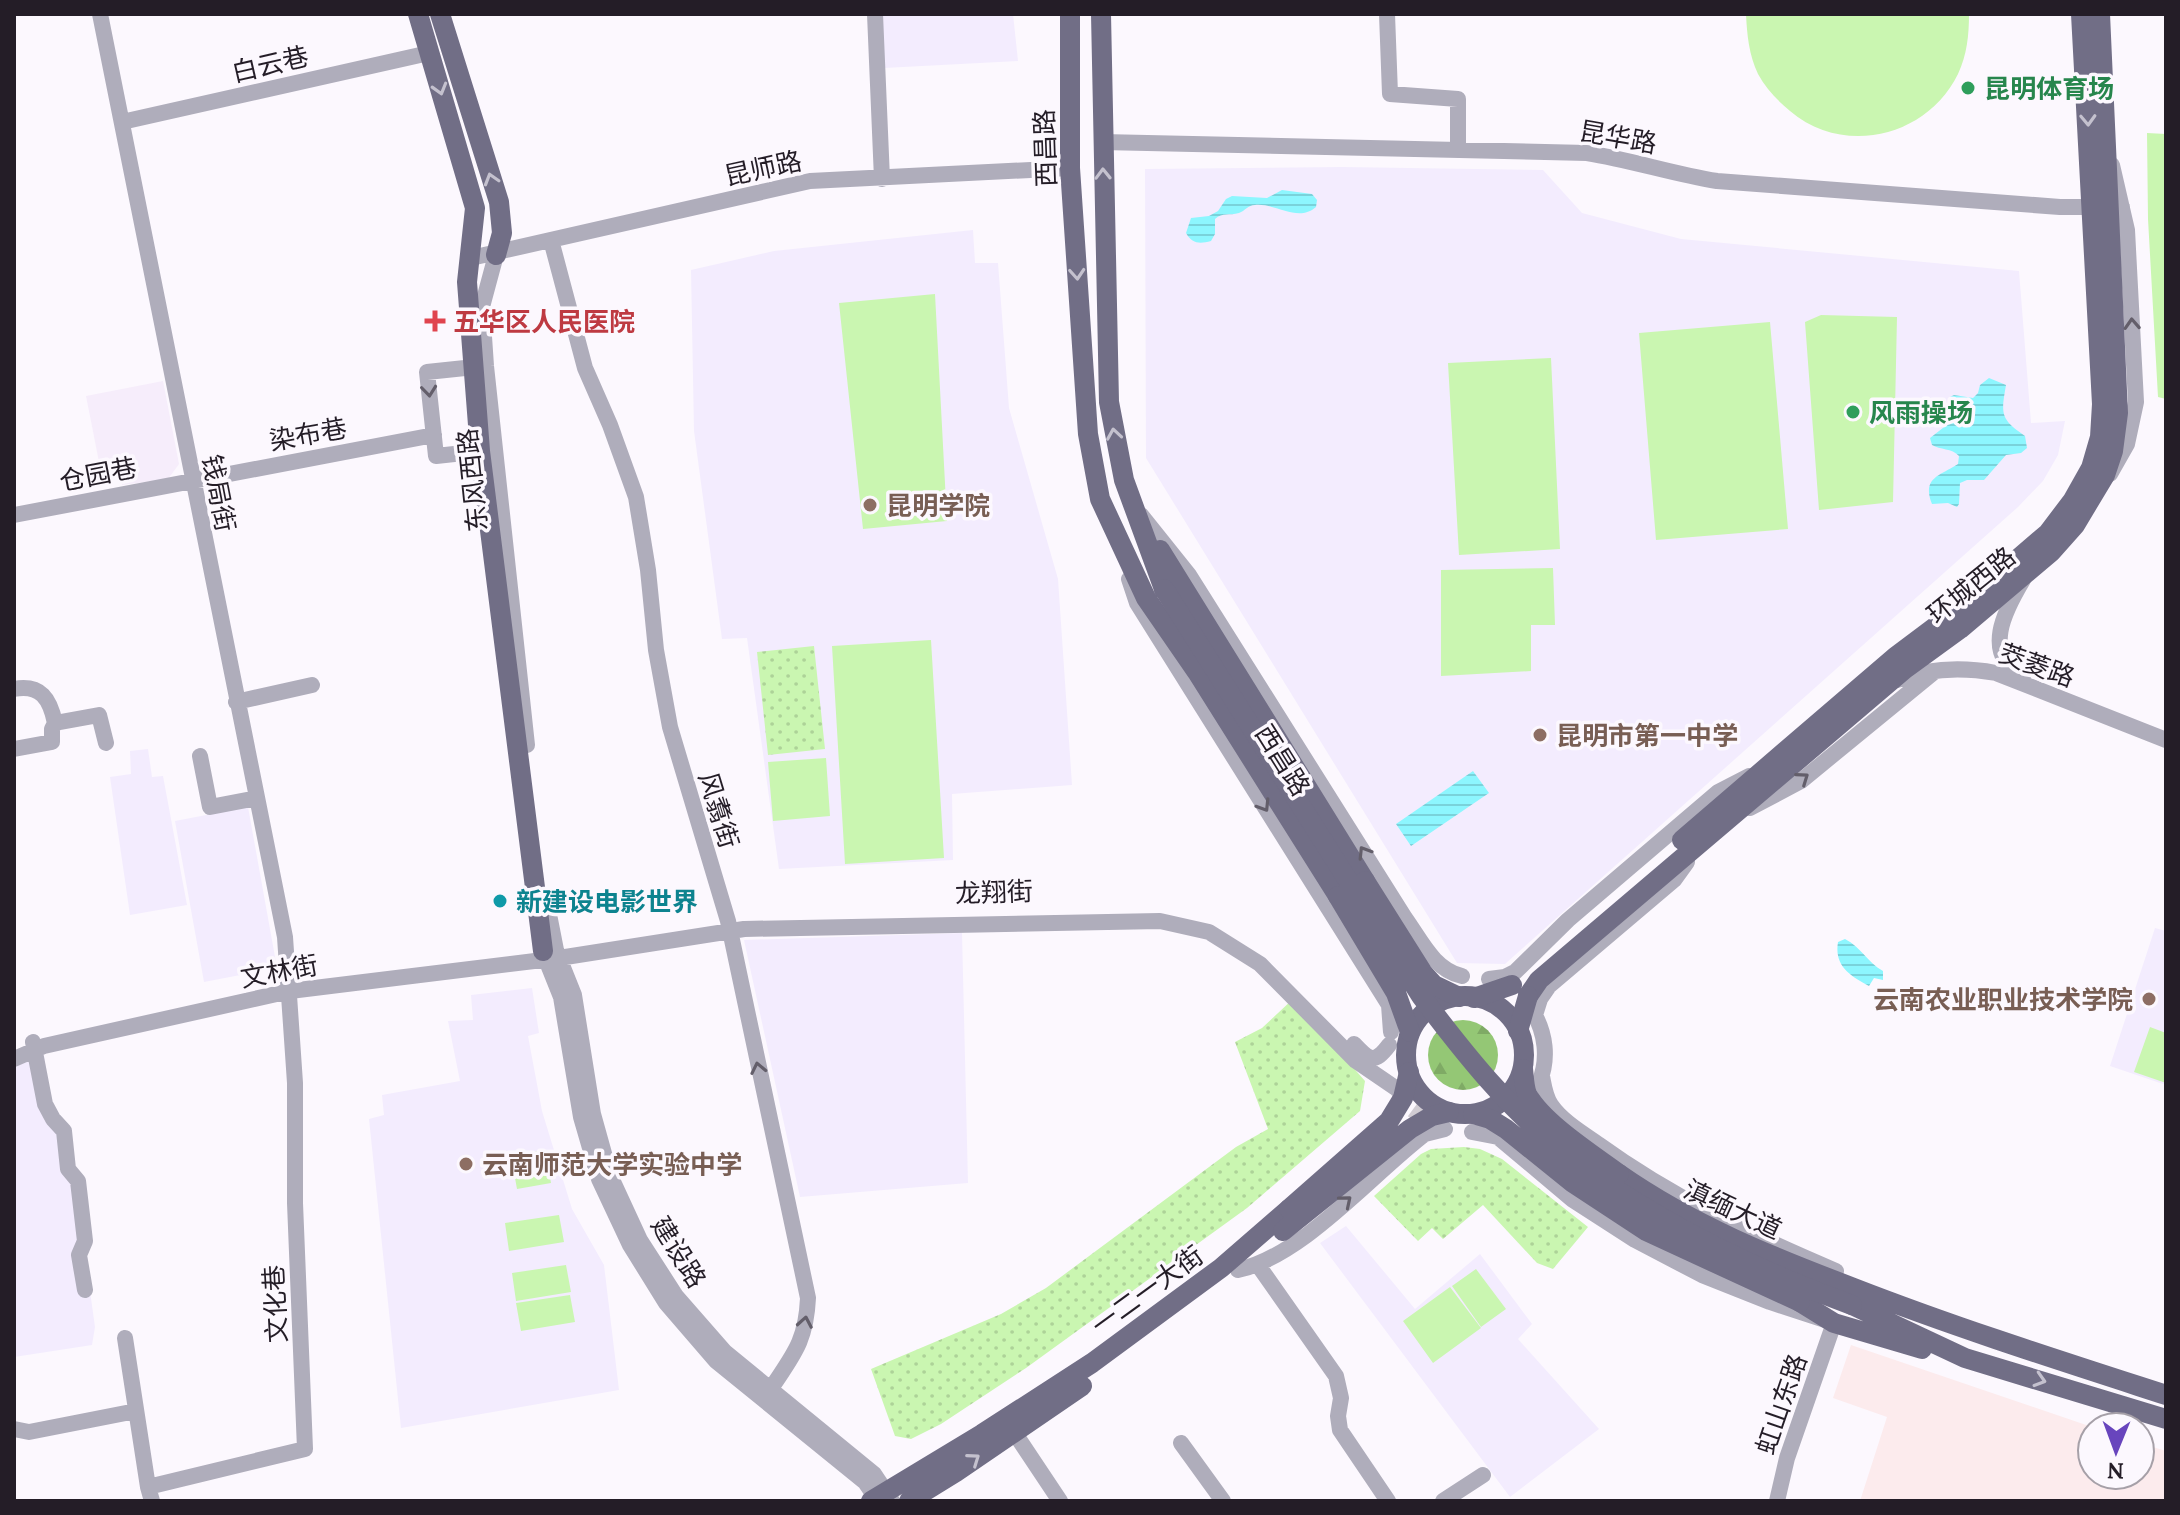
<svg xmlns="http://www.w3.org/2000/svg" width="2180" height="1515" font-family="Lora,'Noto Sans SC',serif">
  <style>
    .built { fill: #f6edfb }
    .education { fill: #f3ecfe }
    .medical { fill: #fcebed }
    .green { fill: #caf6b1 }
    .forest { fill: url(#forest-firs) }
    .park { fill: url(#park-dots) }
    .water { fill: url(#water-rules) }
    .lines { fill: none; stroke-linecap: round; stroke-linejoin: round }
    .minor-tunnel { stroke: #d1ccd3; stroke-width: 16; stroke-dasharray: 16 8; stroke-linecap: butt }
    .minor { stroke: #afadbb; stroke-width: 16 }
    .major { stroke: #716e86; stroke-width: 20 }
    .major-bridge { stroke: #716e86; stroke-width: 20 }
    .oneway { stroke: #c4c1ce }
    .oneway2 { stroke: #635e6a }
    .leisure-dot { fill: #2e9e5b; stroke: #fcf8fe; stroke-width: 3 }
    .health-dot { fill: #e0444e; stroke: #fcf8fe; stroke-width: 3 }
    .education-dot { fill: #8d6e63; stroke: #fcf8fe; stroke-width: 3 }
    .culture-dot { fill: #0f9aa8; stroke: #fcf8fe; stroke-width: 3 }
    .labels { text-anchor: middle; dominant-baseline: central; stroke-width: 7; stroke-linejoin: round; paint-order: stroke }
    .street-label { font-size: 26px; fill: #241d27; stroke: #fcf8fe }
    .leisure-label { font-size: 26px; font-weight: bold; fill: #27864d; stroke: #fcf8fe; text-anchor: start }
    .health-label { font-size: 26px; font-weight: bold; fill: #be3a42; stroke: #fcf8fe; text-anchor: start }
    .education-label { font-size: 26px; font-weight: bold; fill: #785e54; stroke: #fcf8fe; text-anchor: start }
    .culture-label { font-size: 26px; font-weight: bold; fill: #0d838f; stroke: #fcf8fe; text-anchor: start }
  </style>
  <defs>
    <pattern id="forest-firs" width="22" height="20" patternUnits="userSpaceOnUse" patternTransform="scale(2)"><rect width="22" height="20" fill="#94c775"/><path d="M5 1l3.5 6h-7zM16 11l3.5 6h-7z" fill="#7faa65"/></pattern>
    <pattern id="park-dots" width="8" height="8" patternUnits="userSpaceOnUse" patternTransform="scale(2)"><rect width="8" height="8" fill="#caf6b1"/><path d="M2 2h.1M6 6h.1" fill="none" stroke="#add298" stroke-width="1.8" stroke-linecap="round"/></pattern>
    <pattern id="water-rules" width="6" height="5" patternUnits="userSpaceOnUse" patternTransform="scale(2)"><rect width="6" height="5" fill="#8df6fe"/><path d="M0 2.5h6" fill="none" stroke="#7ad2da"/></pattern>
  </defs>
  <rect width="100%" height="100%" fill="#fcf8fe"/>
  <path class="built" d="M 163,381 L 179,464 L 168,479 L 122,485 L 121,478 L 103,482 L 86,396 Z"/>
  <path class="education" d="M 881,14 L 1013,14 L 1018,61 L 884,68 Z
    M 1342,167 L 1543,170 L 1582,213 L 1681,239 L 2019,271 L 2031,423 L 2065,421 L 2058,455 L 2043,481 L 2018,507 L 1505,964 L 1457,963 L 1146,458 L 1145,169 Z
    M 973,230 L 975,263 L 998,263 L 1009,408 L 1058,579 L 1072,785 L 952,794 L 953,860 L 779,869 L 747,638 L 722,639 L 694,431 L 691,270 L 774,251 Z
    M 148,749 L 152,777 L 163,776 L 187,905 L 130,915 L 110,777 L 131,774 L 130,751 Z
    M 248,807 L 277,968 L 204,982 L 175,821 Z
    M 2155,928 L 2166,931 L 2166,1085 L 2110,1066 Z
    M 962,933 L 968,1183 L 800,1197 L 744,940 Z
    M 532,988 L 539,1033 L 528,1036 L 542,1111 L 572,1209 L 604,1265 L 619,1390 L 401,1428 L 369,1119 L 384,1115 L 382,1095 L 460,1081 L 448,1021 L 473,1020 L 471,995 Z
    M 44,1055 L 50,1104 L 59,1119 L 85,1255 L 95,1327 L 92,1345 L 14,1357 L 14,1067 Z
    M 1346,1226 L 1415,1309 L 1480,1254 L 1532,1324 L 1518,1339 L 1599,1429 L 1510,1497 L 1320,1243 Z"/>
  <path class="medical" d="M 1851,1345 L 2092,1427 L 2092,1475 L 2140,1475 L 2140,1443 L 2166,1451 L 2164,1462 L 2166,1463 L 2166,1501 L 1860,1501 L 1887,1417 L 1833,1398 Z"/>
  <path class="green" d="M 1746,14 L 1969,14 C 1969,35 1967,55 1958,74 C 1927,137 1844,157 1790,111 C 1778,101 1766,89 1758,74 C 1749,55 1747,35 1746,14 Z
    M 2147,133 L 2166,134 L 2166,399 L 2158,397 L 2148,219 Z
    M 935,294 L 947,521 L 863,529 L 839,303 Z
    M 1821,315 L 1897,317 L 1893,502 L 1819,510 L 1805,322 Z
    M 1770,322 L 1788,529 L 1656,540 L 1639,333 Z
    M 1551,358 L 1560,549 L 1459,555 L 1448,363 Z
    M 1553,568 L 1555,625 L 1531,625 L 1531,671 L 1441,676 L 1441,570 Z
    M 931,640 L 944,858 L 845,864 L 832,646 Z
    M 826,758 L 830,816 L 773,821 L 768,762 Z
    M 2150,1027 L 2166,1033 L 2166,1083 L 2134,1072 Z
    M 545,1150 L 551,1183 L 517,1189 L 511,1156 Z
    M 559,1215 L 564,1242 L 509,1251 L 505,1223 Z
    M 566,1265 L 571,1292 L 516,1301 L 512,1273 Z
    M 1476,1269 L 1506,1309 L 1481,1327 L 1452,1286 Z
    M 1450,1287 L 1481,1328 L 1433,1363 L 1403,1321 Z
    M 570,1295 L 575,1322 L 521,1331 L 516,1303 Z"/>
  <path class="forest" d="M1428 1055a35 35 0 1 1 70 0a35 35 0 1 1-70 0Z"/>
  <path class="park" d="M 814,646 L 825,749 L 768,755 L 757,652 Z
    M 1293,999 L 1365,1081 L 1360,1111 L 1247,1208 L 1026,1368 L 941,1424 L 911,1439 L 895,1436 L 871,1369 L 1001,1314 L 1046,1288 L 1236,1147 L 1268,1129 L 1235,1042 L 1262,1028 Z
    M 1464,1147 L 1480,1149 L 1502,1159 L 1588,1227 L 1553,1269 L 1537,1263 L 1483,1205 L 1443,1239 L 1432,1228 L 1418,1241 L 1374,1196 L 1421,1154 L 1431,1149 Z"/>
  <path class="water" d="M 1282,190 L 1312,194 L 1317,200 L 1316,207 C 1298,223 1276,203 1255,205 C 1248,205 1245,211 1239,213 C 1229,216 1223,212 1215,219 L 1215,234 L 1211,241 C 1200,244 1192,244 1186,233 L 1191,218 L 1209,216 L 1218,211 L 1226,199 L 1232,196 L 1267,198 Z
    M 1989,378 L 2006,385 C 2001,414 2000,419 2025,436 L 2027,448 L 2021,453 L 2006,455 L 1984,480 L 1967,480 L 1960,483 L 1959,504 L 1957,507 L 1948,503 L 1932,504 C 1921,477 1942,475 1958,464 L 1959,456 C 1952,448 1940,450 1932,445 L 1930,438 L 1948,424 L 1950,397 L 1954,395 L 1973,398 L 1978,393 L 1980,385 Z
    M 1473,771 L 1489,793 L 1411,846 L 1396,824 Z
    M 1845,939 C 1862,948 1867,962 1883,971 L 1883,980 L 1874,978 L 1869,986 C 1850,976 1834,966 1838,942 Z"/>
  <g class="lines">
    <path class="minor-tunnel" d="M 1398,1091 L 1410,1108 L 1432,1124"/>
    <path class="minor" d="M 100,14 L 285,937 L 295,1083 L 295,1203 L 305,1449 L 148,1487 L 152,1501
      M 875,14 L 882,179
      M 1387,14 L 1390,94 L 1458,99 L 1458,149
      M 122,122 L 429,53
      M 1102,142 L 1587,153 C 1631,160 1673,174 1717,181 L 2060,207 L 2122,207
      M 551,240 L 585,368 L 610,425 L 636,497 L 648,570 L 656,650 L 670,727 L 728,921 L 808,1298 C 806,1342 793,1355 770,1390
      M 496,255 L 482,307 L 486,366 L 527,745
      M 471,258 L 810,181 L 1070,168
      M 484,366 L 427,372 L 436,456 L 491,450
      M 2110,474 L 2127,444 L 2136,402 L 2127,230 L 2112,165
      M 14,515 L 434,435
      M 1141,515 L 1189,575 L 1405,918 C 1421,940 1434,970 1462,976
      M 1129,579 L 1137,603 L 1389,1005 L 1391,1032
      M 2023,677 C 1981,654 2005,610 2023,580
      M 1897,680 C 1929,668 1963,667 1996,673 L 2166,740
      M 14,689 C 41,684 50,699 55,723 L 99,715 L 106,743
      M 236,702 L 312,685
      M 14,749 L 52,742 L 52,729 L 55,723
      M 200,756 L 210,807 L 257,798
      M 1750,808 L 1801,781 L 1934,672
      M 546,899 L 556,950 L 574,995 L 593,1114 L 610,1175 L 640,1240 L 676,1296 L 725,1352 L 874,1474 L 892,1501
      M 543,952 L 561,997 L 581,1117 L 599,1179 L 630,1245 L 666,1303 L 716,1361 L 865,1482 L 878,1501
      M 1489,979 L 1505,977 L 1515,972 L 1568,920 L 1718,792 L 1749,776
      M 1532,1010 C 1546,1033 1549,1059 1539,1083
      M 1535,1015 L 1540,999 L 1549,986 L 1674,880 L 1687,862
      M 33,1042 L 45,1104 L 53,1119 L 64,1131 L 68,1169 L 78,1181 L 85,1241 L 79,1255 L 85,1290
      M 1354,1044 C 1369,1060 1374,1065 1389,1045
      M 14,1059 L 44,1046 L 290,991 L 559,958 L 744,929 L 1160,921 L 1209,932 L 1260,964 L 1356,1061 L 1397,1089
      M 1542,1076 C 1544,1086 1545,1096 1551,1105 C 1562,1121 1582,1133 1598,1144 C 1671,1197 1753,1236 1836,1271
      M 1472,1132 L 1498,1137 L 1573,1200 L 1635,1240 L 1702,1275 L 1770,1302 L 1834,1323 L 1787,1458 L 1777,1501
      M 1258,1265 L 1336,1376 L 1341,1398 L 1338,1416 L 1340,1430 L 1388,1501
      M 1238,1270 C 1303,1256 1371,1175 1425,1134 L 1445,1129
      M 125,1338 L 148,1487
      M 14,1429 L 29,1432 L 136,1411
      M 1014,1432 L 1060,1501
      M 1181,1443 L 1223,1501
      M 1443,1501 L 1483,1475"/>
    <path class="major" d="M 418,14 L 475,208 L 467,282 L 480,451 L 543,951
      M 440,14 L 499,202 L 502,233 L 496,255
      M 1070,14 L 1070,168 L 1088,434 L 1100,499 L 1146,598 L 1197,672 L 1338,896
      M 1101,14 L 1109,402 L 1124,480 L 1164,589
      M 1160,550 L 1365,881
      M 1682,840 L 1895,657 L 1963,606 L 2048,533 L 2073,500 L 2091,468 L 2100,437 L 2102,404 L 2081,14
      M 1528,996 L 1539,980 L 1905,669 L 1960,629 L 2051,552 L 2075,525 L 2105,475 L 2113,451 L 2118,413 L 2100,14
      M1406 1055a59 59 0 1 1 118 0a59 59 0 1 1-118 0Z
      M 1619,1174 C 1692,1225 1772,1257 1854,1288 C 1957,1328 2061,1361 2166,1395
      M 1800,1302 L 1834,1323 L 1922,1349
      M 1852,1305 L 1965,1358 L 2166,1419
      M 871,1501 L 982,1434 L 1092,1363 L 1221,1268 L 1289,1209
      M 909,1501 L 956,1472 L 1082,1386"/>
    <path class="major-bridge" d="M 1164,589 L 1421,996 C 1464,1053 1509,1110 1566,1154 C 1652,1220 1750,1268 1852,1305
      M 1365,881 L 1423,973 L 1434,985 L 1459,997
      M 1338,896 L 1396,993 L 1410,1032
      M 1474,998 L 1512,985
      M 1518,1031 L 1528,996
      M 1523,1069 C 1524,1077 1524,1087 1527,1094 C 1543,1123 1592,1154 1619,1174
      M 1473,1114 L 1490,1119 L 1506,1129 L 1573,1183 L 1646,1231 L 1800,1302
      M 1289,1209 L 1389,1121 L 1403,1098 L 1409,1072
      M 1283,1231 L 1410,1129 L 1432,1116 L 1449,1112"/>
  </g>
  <defs><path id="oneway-chevron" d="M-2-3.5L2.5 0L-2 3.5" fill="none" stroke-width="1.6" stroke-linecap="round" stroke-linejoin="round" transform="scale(2)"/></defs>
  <g class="oneway">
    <use href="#oneway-chevron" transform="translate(440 89) rotate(74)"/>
    <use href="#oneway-chevron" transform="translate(2088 120) rotate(88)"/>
    <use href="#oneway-chevron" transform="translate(1103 174) rotate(-91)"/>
    <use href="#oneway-chevron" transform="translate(491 179) rotate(-107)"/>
    <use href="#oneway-chevron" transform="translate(1077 274) rotate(86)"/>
    <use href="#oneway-chevron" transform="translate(1114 434) rotate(-99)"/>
    <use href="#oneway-chevron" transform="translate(2040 1380) rotate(17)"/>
    <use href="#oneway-chevron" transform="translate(974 1459) rotate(-35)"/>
  </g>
  <g class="oneway2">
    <use href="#oneway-chevron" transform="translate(2132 324) rotate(-93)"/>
    <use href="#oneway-chevron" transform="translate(429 391) rotate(84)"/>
    <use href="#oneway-chevron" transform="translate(1803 778) rotate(-35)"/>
    <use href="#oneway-chevron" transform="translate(1264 806) rotate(58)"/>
    <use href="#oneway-chevron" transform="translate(1364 852) rotate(-122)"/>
    <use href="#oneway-chevron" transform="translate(758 1068) rotate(-102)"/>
    <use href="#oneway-chevron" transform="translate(1346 1201) rotate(-40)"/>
    <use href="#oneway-chevron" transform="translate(805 1322) rotate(-80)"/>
  </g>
  <g class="leisure-dot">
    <circle cx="1968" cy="88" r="8"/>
    <circle cx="1853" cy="412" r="8"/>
  </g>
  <path class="health-dot" d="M431 309h8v8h8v8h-8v8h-8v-8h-8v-8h8z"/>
  <g class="education-dot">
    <circle cx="870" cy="505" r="8"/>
    <circle cx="1540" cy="735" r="8"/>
    <circle cx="2149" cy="999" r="8"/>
    <circle cx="466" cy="1164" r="8"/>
  </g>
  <circle class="culture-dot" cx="500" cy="901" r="8"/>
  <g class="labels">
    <g class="street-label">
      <text transform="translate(270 64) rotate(-13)">白云巷</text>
      <text transform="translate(1618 137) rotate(10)">昆华路</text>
      <text transform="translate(1045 148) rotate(-92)">西昌路</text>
      <text transform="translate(763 168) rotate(-12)">昆师路</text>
      <text transform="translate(308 434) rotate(-10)">染布巷</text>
      <text transform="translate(98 474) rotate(-11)">仓园巷</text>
      <text transform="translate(472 480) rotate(-96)">东风西路</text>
      <text transform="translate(219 493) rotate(79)">钱局街</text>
      <text transform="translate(1971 585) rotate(-39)">环城西路</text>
      <text transform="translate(2037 665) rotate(20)">茭菱路</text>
      <text transform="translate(1283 760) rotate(58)">西昌路</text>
      <text transform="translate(719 810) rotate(73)">风翥街</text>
      <text transform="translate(994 892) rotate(-2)">龙翔街</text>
      <text transform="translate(279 971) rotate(-10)">文林街</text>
      <text transform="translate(1733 1209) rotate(25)">滇缅大道</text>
      <text transform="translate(679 1252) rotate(58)">建设路</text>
      <text transform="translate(1147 1290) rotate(-36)">一二一大街</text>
      <text transform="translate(275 1304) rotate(-93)">文化巷</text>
      <text transform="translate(1781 1404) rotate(-71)">虹山东路</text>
    </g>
    <g class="leisure-label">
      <text x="1984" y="88">昆明体育场</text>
      <text x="1869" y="412">风雨操场</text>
    </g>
    <g class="health-label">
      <text x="453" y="321">五华区人民医院</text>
    </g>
    <g class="education-label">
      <text x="886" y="505">昆明学院</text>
      <text x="1556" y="735">昆明市第一中学</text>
      <text x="2133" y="999" text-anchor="end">云南农业职业技术学院</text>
      <text x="482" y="1164">云南师范大学实验中学</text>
    </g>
    <g class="culture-label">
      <text x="516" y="901">新建设电影世界</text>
    </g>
  </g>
  <rect width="2180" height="1515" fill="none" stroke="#241d27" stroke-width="32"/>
  <g transform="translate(2116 1451) rotate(181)"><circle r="38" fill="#fcf8fe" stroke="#a6a0a8" stroke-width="2"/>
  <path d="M0-6L14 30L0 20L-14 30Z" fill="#6845bd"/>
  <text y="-12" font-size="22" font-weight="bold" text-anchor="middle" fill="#241d27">N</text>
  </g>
</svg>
